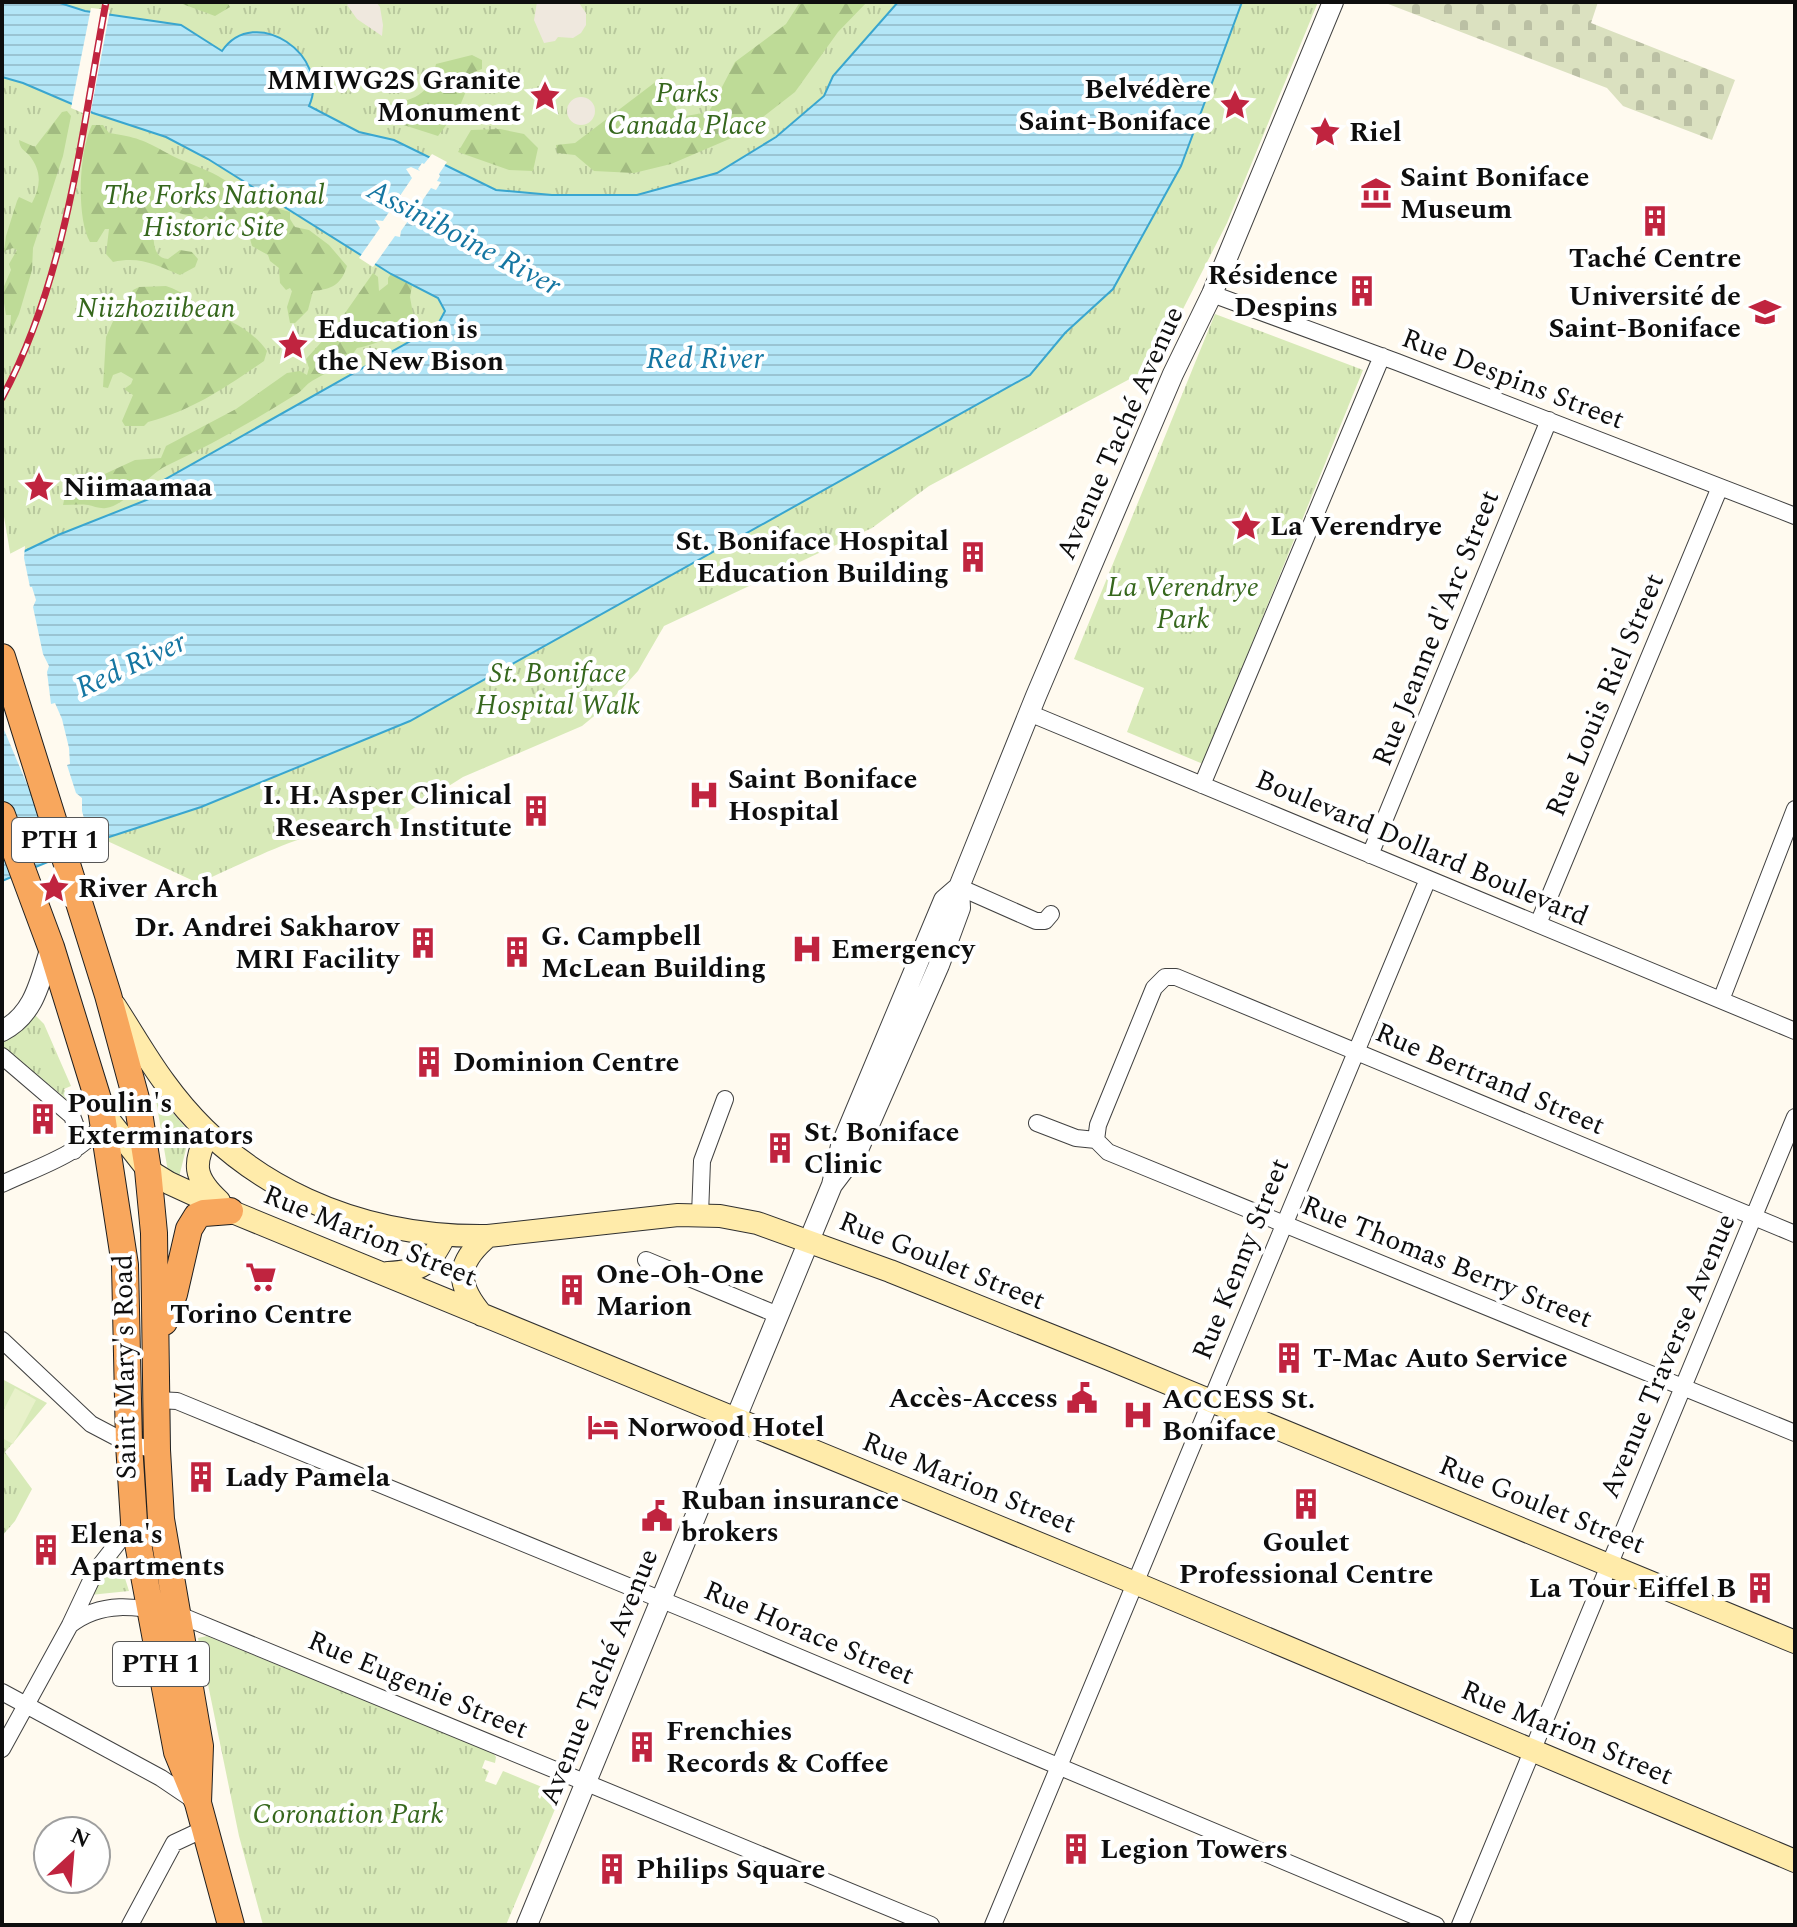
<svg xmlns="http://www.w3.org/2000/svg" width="1797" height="1927" font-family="Spectral,serif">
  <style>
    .grass { fill: url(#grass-tufts) }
    .forest { fill: url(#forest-firs) }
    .cemetery { fill: url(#cemetery-stones) }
    .pitch { fill: #e8f1ca }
    .plaza { fill: #efe8de }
    .water { fill: url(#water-rules); stroke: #39a6cf; stroke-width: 2 }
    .pier { fill: #fffaef }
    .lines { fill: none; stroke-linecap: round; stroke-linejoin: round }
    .minor-casing { stroke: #414141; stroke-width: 18 }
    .tertiary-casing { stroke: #414141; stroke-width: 22 }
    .secondary-casing { stroke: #303030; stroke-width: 24 }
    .trunk-casing { stroke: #1f1f1f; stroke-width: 28 }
    .minor { stroke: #fff; stroke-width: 16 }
    .tertiary { stroke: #fff; stroke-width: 20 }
    .secondary { stroke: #ffebaa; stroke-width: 22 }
    .trunk { stroke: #f8a75d; stroke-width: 26 }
    .rail-casing { stroke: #c0243f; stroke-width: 7 }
    .rail { stroke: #fff; stroke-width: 4; stroke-dasharray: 12; stroke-linecap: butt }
    .labels { text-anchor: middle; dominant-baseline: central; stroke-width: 8; stroke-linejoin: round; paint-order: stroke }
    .shield { fill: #fff; stroke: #565656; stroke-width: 2 }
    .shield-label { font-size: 26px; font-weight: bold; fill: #0e0e0e }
    .poi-label { font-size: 28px; font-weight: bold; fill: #0e0e0e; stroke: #fff; text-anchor: start }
    .park-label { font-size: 28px; font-style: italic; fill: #36671d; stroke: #fff }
    .street-label { font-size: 28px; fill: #0e0e0e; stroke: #fff }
    .water-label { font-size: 30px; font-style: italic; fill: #1576a2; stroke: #fff }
  </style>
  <defs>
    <pattern id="grass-tufts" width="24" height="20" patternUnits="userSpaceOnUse" patternTransform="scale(2)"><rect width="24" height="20" fill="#d8eab8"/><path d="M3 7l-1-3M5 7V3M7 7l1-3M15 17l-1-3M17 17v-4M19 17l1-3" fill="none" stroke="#b8c89d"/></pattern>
    <pattern id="forest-firs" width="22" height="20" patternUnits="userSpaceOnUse" patternTransform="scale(2)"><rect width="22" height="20" fill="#bedb97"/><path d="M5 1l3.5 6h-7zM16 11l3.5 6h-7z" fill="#a2bb81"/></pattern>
    <pattern id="cemetery-stones" width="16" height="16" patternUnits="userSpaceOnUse" patternTransform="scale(2)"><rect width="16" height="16" fill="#dbe1c0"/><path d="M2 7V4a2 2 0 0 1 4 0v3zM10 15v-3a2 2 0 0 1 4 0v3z" fill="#bbc0a4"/></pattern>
    <pattern id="water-rules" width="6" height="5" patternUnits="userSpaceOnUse" patternTransform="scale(2)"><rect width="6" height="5" fill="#b3e6f7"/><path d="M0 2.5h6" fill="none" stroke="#99c4d3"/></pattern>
  </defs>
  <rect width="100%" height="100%" fill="#fffaef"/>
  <path class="grass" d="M 2,2 L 898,2 L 833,76 L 824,96 L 775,137 L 717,173 L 637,195 L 437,326 L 157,484 L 154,497 L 58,535 L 11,558 L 2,505 Z
    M 1242,2 L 1318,2 L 1227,223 L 1160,354 L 1141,373 L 929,486 L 872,528 L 664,626 L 638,671 L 604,708 L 582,726 L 463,777 L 406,813 L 398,829 C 327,815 262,856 198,883 L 103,839 L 201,807 L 410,721 L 1030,375 L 1065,333 L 1113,289 L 1181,166 Z
    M 1215,314 L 1363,370 L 1203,764 L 1127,732 L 1144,688 L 1074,659 Z
    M 32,1012 L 44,1024 L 71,1086 L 64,1089 L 70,1102 L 2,1046 L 2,1037 Z
    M 160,1098 L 190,1133 L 179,1177 L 168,1172 L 156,1100 Z
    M 2,1379 L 47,1403 L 5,1452 L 32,1489 L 15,1521 L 2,1536 Z
    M 117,1553 L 129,1591 L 90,1595 Z
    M 207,1636 L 493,1753 L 496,1757 L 495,1763 L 485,1760 L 482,1768 L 489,1771 L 485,1781 L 496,1785 L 503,1771 L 542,1787 L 538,1797 L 540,1799 L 545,1788 L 561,1795 L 506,1925 L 263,1925 L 239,1836 L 203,1660 L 206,1658 L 204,1648 L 200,1649 L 198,1638 Z"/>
  <path class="forest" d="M 177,2 L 227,2 L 230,7 L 215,16 Z
    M 800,2 L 867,2 L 838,32 L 795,92 L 741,134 L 671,164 L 634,173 L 594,171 L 575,155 L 557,153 L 556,145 L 575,143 L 662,77 L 680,117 L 709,112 L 735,62 L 786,24 Z
    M 472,55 L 482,60 L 482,69 L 474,72 L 459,108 L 438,136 L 388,120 L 383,105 C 414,100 429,97 436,64 Z
    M 67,111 L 71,116 L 63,156 L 33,248 L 32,270 L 19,314 L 10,333 L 11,315 L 6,315 L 2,291 L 11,270 L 9,264 L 17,250 L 13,248 L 4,251 L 6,236 L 17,201 L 19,197 L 32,203 C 41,186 42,171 29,155 C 23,149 20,149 19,140 L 35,147 L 62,112 Z
    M 92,125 L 103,125 L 109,133 C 136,137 144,140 167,153 C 183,162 202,167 218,176 C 241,190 263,206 290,212 L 290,219 L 295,227 L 309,230 L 329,245 L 347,266 C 341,285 332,289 313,291 L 308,310 L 295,323 L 290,323 L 287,307 L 292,291 L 290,288 L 286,290 L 280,283 L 279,268 L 270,261 L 268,255 L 252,246 L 249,235 L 243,229 C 226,234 219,226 206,216 L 201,220 L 176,212 L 161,217 L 153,230 C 154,242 153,258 168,259 L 180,250 L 192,252 L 198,259 L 195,267 L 180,275 C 155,265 141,256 113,262 L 106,254 L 109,229 L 105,229 L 97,242 L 90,242 C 76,217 79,151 92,125 Z
    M 500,129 L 524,134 L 538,148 L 533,171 L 509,170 L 458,152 L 471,130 Z
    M 373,273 L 378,277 L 379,291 L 388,284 L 388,278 L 391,274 L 412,286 L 410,297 L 413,314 C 401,333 379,344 357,348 C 342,371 330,369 309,383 C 304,387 301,392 295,395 C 253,421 211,445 166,466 C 149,474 125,506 106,508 C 100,509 93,506 88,505 C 79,504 71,505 63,505 L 65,496 L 83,484 L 135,460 L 161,458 L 166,446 L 236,409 L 287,373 L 300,371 L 307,375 L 309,368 L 306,359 L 336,326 Z
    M 166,286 C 184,292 189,299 205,308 C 227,320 252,329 267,351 L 264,361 C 224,388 195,409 148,422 L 144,426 L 125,426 L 122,421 L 133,395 L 124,389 L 131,384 L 133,379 L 121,372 L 113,375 L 108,388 L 103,387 L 106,337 L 118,310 L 124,305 L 133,290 L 139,287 Z"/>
  <path class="cemetery" d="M 1383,2 L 1598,2 L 1591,23 L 1735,80 L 1712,140 L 1623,106 L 1607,88 Z"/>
  <path class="pitch" d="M 15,1388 L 36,1400 L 13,1444 L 2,1438 L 2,1413 Z"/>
  <path class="plaza" d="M 350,2 L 376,2 L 380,7 L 383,25 L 382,36 L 357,19 L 347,5 Z
    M 537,2 L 579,3 L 586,13 L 586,25 L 581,33 L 573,38 L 558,37 L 555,41 L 544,43 L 534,20 Z
    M567 111a14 14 0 1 1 28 0a14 14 0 1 1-28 0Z"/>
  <path class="water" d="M 2,2 L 57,2 L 85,11 L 181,25 L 222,51 C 255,3 332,56 309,106 L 359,132 L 394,140 L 496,190 L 552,195 L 637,195 L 717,173 L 776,137 L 824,96 L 833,76 L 898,2 L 1242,2 L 1181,166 L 1113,289 L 1065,333 L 1030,375 L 410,721 L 201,807 L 103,839 L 2,881 L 2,562 L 58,535 L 154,497 L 157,484 L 437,326 L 445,311 L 438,298 L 391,274 L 208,159 L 166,137 L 93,113 L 23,83 L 2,77 Z"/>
  <path class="pier" d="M 91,8 L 110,10 L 90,116 L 71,108 Z
    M 432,154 L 447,162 L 439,174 L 440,176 L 437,181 L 441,182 L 436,190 L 431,188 L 401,231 L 400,237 L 395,236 L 373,267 L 359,258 L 380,228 L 375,220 L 383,221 L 412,178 L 406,169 L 411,167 L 420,171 L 418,169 L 422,163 L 424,164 Z
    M 25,546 L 24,558 L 30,587 L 32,587 L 36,600 L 33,607 L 43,654 L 49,666 L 47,672 L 51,704 L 55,703 L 62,719 L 69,748 L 70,764 L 67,765 L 76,793 L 82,798 L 82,811 L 91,844 L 96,843 L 97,846 L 54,864 L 40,815 L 2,725 L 2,558 Z"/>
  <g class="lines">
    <defs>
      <path id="minor" d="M 1212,294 L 1397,362 L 1795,516
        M 1029,713 L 1795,1031
        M 1202,785 L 1382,356
        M 1370,855 L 1549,420
        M 959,887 L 1036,921 L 1045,921 L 1051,914
        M 1538,924 L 1720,487
        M 1721,1000 L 1795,809
        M 2,1056 L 72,1116 L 78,1132 L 74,1151
        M 1037,1123 L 1076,1138 L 1096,1140 L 1108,1152 L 1795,1433
        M 1096,1140 L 1098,1125 L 1154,988 L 1165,977 L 1176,977 L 1795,1234
        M 2,1184 C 37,1167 78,1156 103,1124
        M 700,1215 L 702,1161 L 725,1099
        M 646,1260 L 778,1315
        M 2,1340 L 91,1424 L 129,1444 L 157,1450
        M 157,1400 L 177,1401 L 701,1616 L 1436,1925
        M 70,1625 C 103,1599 139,1607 177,1614 L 931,1925
        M 2,1692 L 161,1778 L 195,1801
        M 2,1749 L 70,1625 L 95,1572 L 134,1522
        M 130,1925 L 174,1843 L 204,1829
        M 993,1925 L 1428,879
        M 1460,1925 L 1795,1117"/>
      <path id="tertiary" d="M 2,1031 C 35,1014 40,981 51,947
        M 832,1185 L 857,1152 L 939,965 L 960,908 L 959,887 L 1036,696 L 1173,374 L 1212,294 L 1333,2
        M 527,1925 L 832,1185 L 841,1146 L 944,900 L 959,887"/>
      <path id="secondary" d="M 115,1006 C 132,1032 147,1059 165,1083 C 241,1188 360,1238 488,1236 L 678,1215 L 720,1216 L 757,1223 L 890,1271 L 1107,1358 L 1795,1642
        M 101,1110 L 148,1170 L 169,1183 L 230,1211 L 1135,1583 L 1795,1861
        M 208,1133 C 193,1164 193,1177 219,1201
        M 388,1273 C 422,1271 430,1265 445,1235
        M 482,1315 C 455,1283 456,1263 488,1236"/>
      <path id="trunk" d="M 2,657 L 108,995 L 138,1106 L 148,1170 L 154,1233 L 157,1450 L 161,1519 L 200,1746 L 198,1803
        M 2,815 L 51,947 L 101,1109 L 125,1265 L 129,1444 L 134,1522 L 177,1752 L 198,1803 L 231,1925
        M 164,1322 L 174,1294 L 189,1229 L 197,1216 L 204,1213 L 230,1211"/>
    </defs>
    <use href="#minor" class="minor-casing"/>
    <use href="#tertiary" class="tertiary-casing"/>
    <use href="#secondary" class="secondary-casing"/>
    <use href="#trunk" class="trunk-casing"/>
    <use href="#minor" class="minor"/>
    <use href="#tertiary" class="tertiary"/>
    <use href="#secondary" class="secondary"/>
    <use href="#trunk" class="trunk"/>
    <defs>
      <path id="rail" d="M 2,398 C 67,277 81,135 106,2"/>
    </defs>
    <use href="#rail" class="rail-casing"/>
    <use href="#rail" class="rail"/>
  </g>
  <defs>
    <symbol id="sight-bare" viewBox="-9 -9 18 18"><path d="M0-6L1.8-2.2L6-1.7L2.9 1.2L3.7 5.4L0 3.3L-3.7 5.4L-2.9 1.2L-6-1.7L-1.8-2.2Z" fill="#c0243f" stroke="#fff" stroke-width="2.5" paint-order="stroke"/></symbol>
    <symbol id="museum-bare" viewBox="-9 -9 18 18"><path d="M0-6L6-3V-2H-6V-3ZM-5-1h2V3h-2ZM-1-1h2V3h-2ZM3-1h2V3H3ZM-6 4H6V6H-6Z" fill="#c0243f" stroke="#fff" stroke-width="2.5" paint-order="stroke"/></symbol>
    <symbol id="building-bare" viewBox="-9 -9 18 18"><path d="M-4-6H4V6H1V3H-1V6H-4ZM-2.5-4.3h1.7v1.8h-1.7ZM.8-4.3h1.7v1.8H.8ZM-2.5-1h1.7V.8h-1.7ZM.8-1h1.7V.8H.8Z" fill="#c0243f" stroke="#fff" stroke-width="2.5" paint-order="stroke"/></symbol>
    <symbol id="university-bare" viewBox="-9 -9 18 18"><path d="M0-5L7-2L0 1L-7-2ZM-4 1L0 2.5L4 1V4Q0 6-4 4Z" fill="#c0243f" stroke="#fff" stroke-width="2.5" paint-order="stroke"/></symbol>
    <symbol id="hospital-bare" viewBox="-9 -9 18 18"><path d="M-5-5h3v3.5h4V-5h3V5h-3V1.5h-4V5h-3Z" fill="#c0243f" stroke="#fff" stroke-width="2.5" paint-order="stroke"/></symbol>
    <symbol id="supermarket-bare" viewBox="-9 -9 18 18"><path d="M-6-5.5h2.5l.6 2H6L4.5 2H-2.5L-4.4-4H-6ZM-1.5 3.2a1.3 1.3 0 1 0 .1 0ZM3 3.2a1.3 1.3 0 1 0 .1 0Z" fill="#c0243f" stroke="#fff" stroke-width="2.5" paint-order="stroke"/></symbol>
    <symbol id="civic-bare" viewBox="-9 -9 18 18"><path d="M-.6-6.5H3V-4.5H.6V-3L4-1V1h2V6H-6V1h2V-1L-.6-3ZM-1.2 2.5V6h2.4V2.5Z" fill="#c0243f" stroke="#fff" stroke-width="2.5" paint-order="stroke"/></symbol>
    <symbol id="hotel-bare" viewBox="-9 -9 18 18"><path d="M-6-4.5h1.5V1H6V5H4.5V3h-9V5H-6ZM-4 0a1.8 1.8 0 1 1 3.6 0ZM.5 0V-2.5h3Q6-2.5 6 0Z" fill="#c0243f" stroke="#fff" stroke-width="2.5" paint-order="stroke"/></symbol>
  </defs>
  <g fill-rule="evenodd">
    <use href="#sight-bare" x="523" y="74" width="44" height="44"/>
    <use href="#sight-bare" x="1213" y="83" width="44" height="44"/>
    <use href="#sight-bare" x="1303" y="110" width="44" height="44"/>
    <use href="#museum-bare" x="1354" y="171" width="44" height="44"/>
    <use href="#building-bare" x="1633" y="199" width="44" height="44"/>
    <use href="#building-bare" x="1340" y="269" width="44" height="44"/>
    <use href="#university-bare" x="1743" y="290" width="44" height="44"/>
    <use href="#sight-bare" x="271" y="323" width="44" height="44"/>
    <use href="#sight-bare" x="17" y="465" width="44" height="44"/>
    <use href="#sight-bare" x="1224" y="504" width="44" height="44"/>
    <use href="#building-bare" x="951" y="535" width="44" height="44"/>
    <use href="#hospital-bare" x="682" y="773" width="44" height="44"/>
    <use href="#building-bare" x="514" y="789" width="44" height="44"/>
    <use href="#sight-bare" x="32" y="866" width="44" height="44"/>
    <use href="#building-bare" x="401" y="921" width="44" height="44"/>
    <use href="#hospital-bare" x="785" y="927" width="44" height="44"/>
    <use href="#building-bare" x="495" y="930" width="44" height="44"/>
    <use href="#building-bare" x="407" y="1040" width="44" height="44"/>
    <use href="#building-bare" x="21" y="1097" width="44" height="44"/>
    <use href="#building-bare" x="758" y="1126" width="44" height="44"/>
    <use href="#supermarket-bare" x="239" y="1255" width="44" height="44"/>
    <use href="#building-bare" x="550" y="1268" width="44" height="44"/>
    <use href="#building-bare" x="1267" y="1336" width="44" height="44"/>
    <use href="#civic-bare" x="1060" y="1376" width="44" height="44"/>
    <use href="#hospital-bare" x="1116" y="1393" width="44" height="44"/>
    <use href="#hotel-bare" x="581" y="1405" width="44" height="44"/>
    <use href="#building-bare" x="179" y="1455" width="44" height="44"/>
    <use href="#building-bare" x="1284" y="1482" width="44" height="44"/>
    <use href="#civic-bare" x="635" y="1494" width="44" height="44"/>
    <use href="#building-bare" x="24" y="1528" width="44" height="44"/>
    <use href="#building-bare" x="1738" y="1566" width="44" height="44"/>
    <use href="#building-bare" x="620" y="1725" width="44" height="44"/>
    <use href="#building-bare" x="1054" y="1827" width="44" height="44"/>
    <use href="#building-bare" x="590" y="1847" width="44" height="44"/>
  </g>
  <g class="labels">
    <g class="shield">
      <rect x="12" y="818" width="96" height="44" rx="6"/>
      <rect x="113" y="1642" width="96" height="44" rx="6"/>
    </g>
    <g class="shield-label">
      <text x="60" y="840">PTH 1</text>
      <text x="161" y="1664">PTH 1</text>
    </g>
    <g class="poi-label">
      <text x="521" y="80" text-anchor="end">MMIWG2S Granite<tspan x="521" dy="32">Monument</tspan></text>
      <text x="1211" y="89" text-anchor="end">Belvédère<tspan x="1211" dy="32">Saint-Boniface</tspan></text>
      <text x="1349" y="132">Riel</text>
      <text x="1400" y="177">Saint Boniface<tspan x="1400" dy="32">Museum</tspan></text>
      <text x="1655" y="258" text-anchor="middle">Taché Centre</text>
      <text x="1338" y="275" text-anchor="end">Résidence<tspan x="1338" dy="32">Despins</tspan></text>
      <text x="1741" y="296" text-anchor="end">Université de<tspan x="1741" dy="32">Saint-Boniface</tspan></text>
      <text x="317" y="329">Education is<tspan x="317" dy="32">the New Bison</tspan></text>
      <text x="63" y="487">Niimaamaa</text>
      <text x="1270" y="526">La Verendrye</text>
      <text x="949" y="541" text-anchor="end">St. Boniface Hospital<tspan x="949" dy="32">Education Building</tspan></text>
      <text x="728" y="779">Saint Boniface<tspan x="728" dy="32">Hospital</tspan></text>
      <text x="512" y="795" text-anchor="end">I. H. Asper Clinical<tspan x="512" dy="32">Research Institute</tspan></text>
      <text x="78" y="888">River Arch</text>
      <text x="399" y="927" text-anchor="end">Dr. Andrei Sakharov<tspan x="399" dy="32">MRI Facility</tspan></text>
      <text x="541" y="936">G. Campbell<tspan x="541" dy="32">McLean Building</tspan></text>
      <text x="831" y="949">Emergency</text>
      <text x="453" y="1062">Dominion Centre</text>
      <text x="67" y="1103">Poulin's<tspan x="67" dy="32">Exterminators</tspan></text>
      <text x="804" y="1132">St. Boniface<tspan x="804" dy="32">Clinic</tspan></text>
      <text x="596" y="1274">One-Oh-One<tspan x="596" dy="32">Marion</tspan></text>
      <text x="261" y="1314" text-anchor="middle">Torino Centre</text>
      <text x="1313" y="1358">T-Mac Auto Service</text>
      <text x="1058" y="1398" text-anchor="end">Accès-Access</text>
      <text x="1162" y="1399">ACCESS St.<tspan x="1162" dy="32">Boniface</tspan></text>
      <text x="627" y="1427">Norwood Hotel</text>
      <text x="225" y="1477">Lady Pamela</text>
      <text x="681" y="1500">Ruban insurance<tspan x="681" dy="32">brokers</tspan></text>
      <text x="70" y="1534">Elena's<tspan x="70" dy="32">Apartments</tspan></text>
      <text x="1306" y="1542" text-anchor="middle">Goulet<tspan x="1306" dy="32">Professional Centre</tspan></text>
      <text x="1736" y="1588" text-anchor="end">La Tour Eiffel B</text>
      <text x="666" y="1731">Frenchies<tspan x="666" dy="32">Records &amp; Coffee</tspan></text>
      <text x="1100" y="1849">Legion Towers</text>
      <text x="636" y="1869">Philips Square</text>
    </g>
    <g class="park-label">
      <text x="687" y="93">Parks<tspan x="687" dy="32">Canada Place</tspan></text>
      <text x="214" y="195">The Forks National<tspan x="214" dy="32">Historic Site</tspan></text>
      <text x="156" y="308">Niizhoziibean</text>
      <text x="1183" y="587">La Verendrye<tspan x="1183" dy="32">Park</tspan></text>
      <text x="558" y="673">St. Boniface<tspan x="558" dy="32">Hospital Walk</tspan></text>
      <text x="348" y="1814">Coronation Park</text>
    </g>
    <g class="street-label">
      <text transform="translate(1513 379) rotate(21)">Rue Despins Street</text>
      <text transform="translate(1120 433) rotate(-66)">Avenue Taché Avenue</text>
      <text transform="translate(1436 628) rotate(-68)">Rue Jeanne d'Arc Street</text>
      <text transform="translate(1605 695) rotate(-67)">Rue Louis Riel Street</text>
      <text transform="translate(1422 848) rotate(23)">Boulevard Dollard Boulevard</text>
      <text transform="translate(1490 1079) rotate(23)">Rue Bertrand Street</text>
      <text transform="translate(370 1236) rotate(22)">Rue Marion Street</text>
      <text transform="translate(1241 1259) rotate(-68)">Rue Kenny Street</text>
      <text transform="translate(942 1261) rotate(22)">Rue Goulet Street</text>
      <text transform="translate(1447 1262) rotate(22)">Rue Thomas Berry Street</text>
      <text transform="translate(1668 1356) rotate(-67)">Avenue Traverse Avenue</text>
      <text transform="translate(125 1367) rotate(-91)">Saint Mary's Road</text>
      <text transform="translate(969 1483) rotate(22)">Rue Marion Street</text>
      <text transform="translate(1542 1505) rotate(22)">Rue Goulet Street</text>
      <text transform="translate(809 1633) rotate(23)">Rue Horace Street</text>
      <text transform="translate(599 1677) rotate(-68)">Avenue Taché Avenue</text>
      <text transform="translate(418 1685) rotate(23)">Rue Eugenie Street</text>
      <text transform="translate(1567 1733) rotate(23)">Rue Marion Street</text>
    </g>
    <g class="water-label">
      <text transform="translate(464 238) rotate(28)">Assiniboine River</text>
      <text x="705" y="359">Red River</text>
      <text transform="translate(131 665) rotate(-25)">Red River</text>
    </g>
  </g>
  <rect width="1797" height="1927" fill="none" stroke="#0e0e0e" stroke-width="8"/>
  <g transform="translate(72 1855) rotate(26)"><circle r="38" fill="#ffffff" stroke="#9f9f9f" stroke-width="2"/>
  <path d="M0-6L14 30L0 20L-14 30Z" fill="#c0243f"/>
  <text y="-12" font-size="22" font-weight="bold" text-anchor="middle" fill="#0e0e0e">N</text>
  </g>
</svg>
